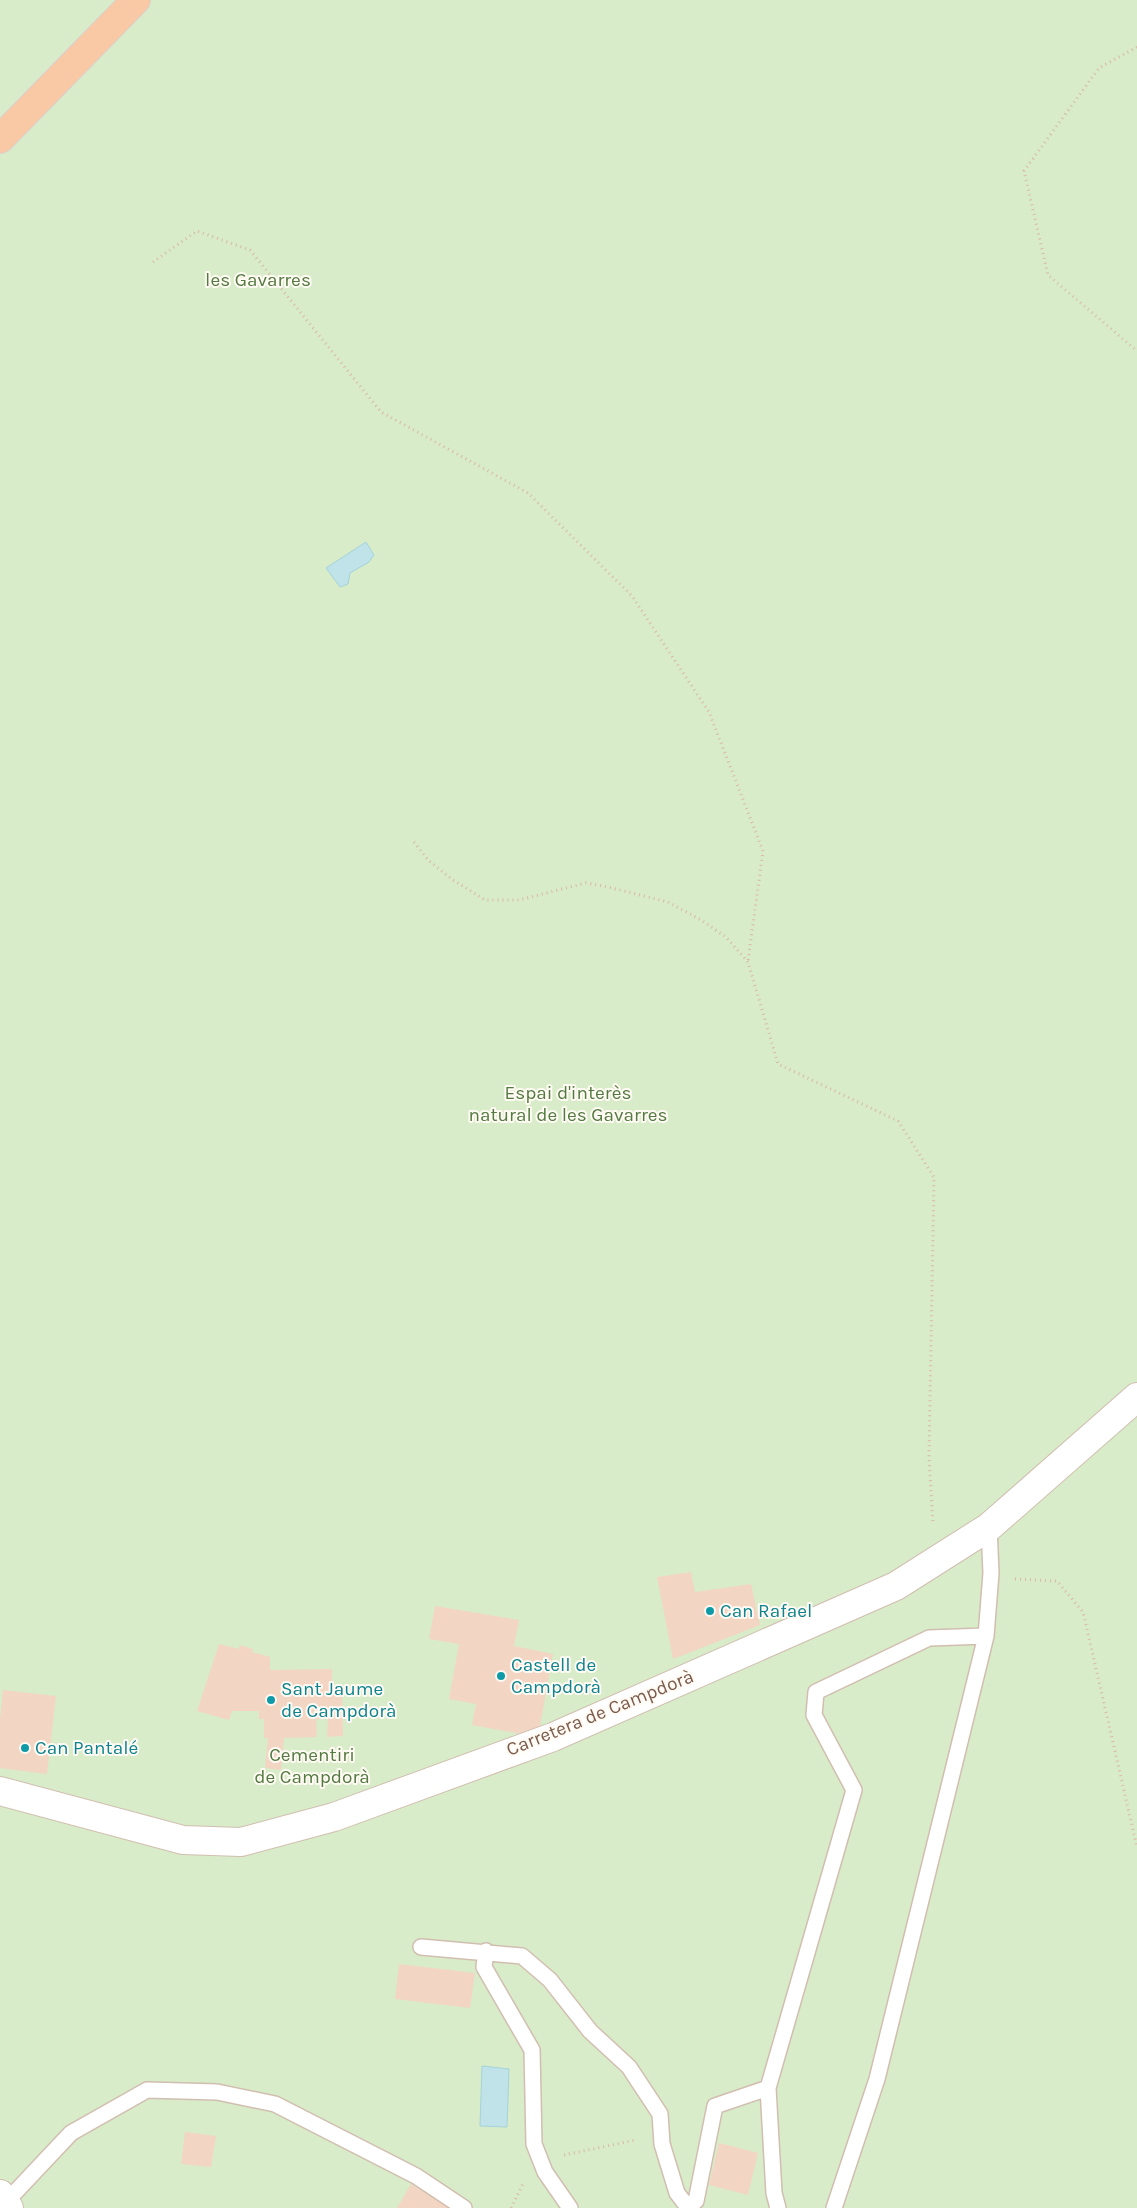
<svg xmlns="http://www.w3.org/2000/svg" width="1137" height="2208" font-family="Karla,sans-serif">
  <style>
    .green { fill: #d8ecc9 }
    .water { fill: #bfe3e8; stroke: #a5d3da }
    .building { fill: #f3d5c3 }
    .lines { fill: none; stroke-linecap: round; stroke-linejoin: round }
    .service-casing { stroke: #d1beb0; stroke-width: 18 }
    .minor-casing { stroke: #d1beb0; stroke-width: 30 }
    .trunk-casing { stroke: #dad1cd; stroke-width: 30 }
    .path { stroke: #d9b8a5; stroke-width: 3; stroke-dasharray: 1 4; stroke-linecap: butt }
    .service { stroke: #fff; stroke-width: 15 }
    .minor { stroke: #fff; stroke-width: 28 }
    .trunk { stroke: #f9c8a4; stroke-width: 28 }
    .culture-dot { fill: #0f9aa8; stroke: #fffaf3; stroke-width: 2 }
    .labels { text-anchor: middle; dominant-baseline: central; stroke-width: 4; stroke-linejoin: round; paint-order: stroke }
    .park-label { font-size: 19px; fill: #537a41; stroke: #fffaf3 }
    .culture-label { font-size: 19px; fill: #0d838f; stroke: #fffaf3; text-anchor: start }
    .street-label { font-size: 19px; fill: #7a5c4d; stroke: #fffaf3 }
  </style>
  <rect width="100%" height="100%" fill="#fdf6ec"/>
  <path class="green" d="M 0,0 L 1137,0 L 1137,2208 L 0,2208 Z"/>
  <path class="water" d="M 366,542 L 374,555 L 369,562 L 350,573 L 348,584 L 340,587 L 326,568 Z
    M 482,2066 L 509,2069 L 507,2127 L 480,2126 Z"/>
  <path class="building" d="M 691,1572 L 695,1592 L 751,1584 L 760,1625 L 673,1659 L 657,1577 Z
    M 435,1606 L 519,1620 L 514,1646 L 553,1654 L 538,1737 L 472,1725 L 476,1704 L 449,1699 L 459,1644 L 429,1639 Z
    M 219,1644 L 239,1649 L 240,1645 L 253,1649 L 252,1652 L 270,1657 L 270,1670 L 332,1669 L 332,1689 L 342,1689 L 343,1736 L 327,1737 L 328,1719 L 316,1719 L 317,1737 L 284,1738 L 281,1770 L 265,1768 L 268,1738 L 264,1738 L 264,1719 L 259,1719 L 259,1711 L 232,1711 L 229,1720 L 197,1711 Z
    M 3,1690 L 56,1696 L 47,1774 L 0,1768 L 0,1720 Z
    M 399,1964 L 475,1973 L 470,2008 L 395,1999 Z
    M 185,2132 L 216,2136 L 211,2167 L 181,2164 Z
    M 719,2143 L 758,2153 L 748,2195 L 709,2185 Z
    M 411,2184 L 450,2208 L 397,2208 Z"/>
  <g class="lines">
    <defs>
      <path id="service" d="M 421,1947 L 522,1956 L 550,1980 L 590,2031 L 629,2067 L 660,2114 L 662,2144 L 677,2193 L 687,2206 L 696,2201 L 715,2106 L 768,2088
        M 486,1951 L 484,1967 L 532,2050 L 534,2144 L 545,2172 L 570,2208
        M 6,2202 L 71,2133 L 147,2090 L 217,2092 L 275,2104 L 416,2176 L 464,2208
        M 778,2208 L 774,2193 L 768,2088 L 854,1790 L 814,1715 L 816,1692 L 929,1638 L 986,1636
        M 834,2208 L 877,2079 L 986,1636 L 991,1573 L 989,1527"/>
      <path id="minor" d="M 0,1791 L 183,1840 L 241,1842 L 334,1817 L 553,1737 L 896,1586 L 989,1527 L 1137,1397
        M 0,2194 L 9,2208"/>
      <path id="trunk" d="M 0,139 L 136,0"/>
    </defs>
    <use href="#service" class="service-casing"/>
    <use href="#minor" class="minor-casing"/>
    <use href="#trunk" class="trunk-casing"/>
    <path class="path" d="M 1137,47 L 1099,68 L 1024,171 L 1048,275 L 1137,351
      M 153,262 L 197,231 L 250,250 L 381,412 L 528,493 L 632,596 L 709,712 L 763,851 L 748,961
      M 414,842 L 428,860 L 453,880 L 485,900 L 519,900 L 586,883 L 608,887 L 668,902 L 701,920 L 726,937 L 748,962 L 778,1064 L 898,1121 L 934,1177 L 929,1457 L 933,1524
      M 1015,1579 L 1057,1581 L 1083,1612 L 1137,1847
      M 564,2155 L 636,2140
      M 511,2208 L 523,2184"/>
    <use href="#service" class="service"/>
    <use href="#minor" class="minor"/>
    <use href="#trunk" class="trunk"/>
  </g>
  <g class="culture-dot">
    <circle cx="710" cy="1611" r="5"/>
    <circle cx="501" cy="1676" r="5"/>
    <circle cx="271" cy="1700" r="5"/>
    <circle cx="25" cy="1748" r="5"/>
  </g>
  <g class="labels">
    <g class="park-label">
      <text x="258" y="280">les Gavarres</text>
      <text x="568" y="1093">Espai d'interès<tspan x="568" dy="22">natural de les Gavarres</tspan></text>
      <text x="312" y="1755">Cementiri<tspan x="312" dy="22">de Campdorà</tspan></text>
    </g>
    <g class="culture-label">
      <text x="720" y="1611">Can Rafael</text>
      <text x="511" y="1665">Castell de<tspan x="511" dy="22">Campdorà</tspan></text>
      <text x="281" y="1689">Sant Jaume<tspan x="281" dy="22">de Campdorà</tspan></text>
      <text x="35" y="1748">Can Pantalé</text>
    </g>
    <g class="street-label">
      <text transform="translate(600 1713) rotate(-22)">Carretera de Campdorà</text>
    </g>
  </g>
</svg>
